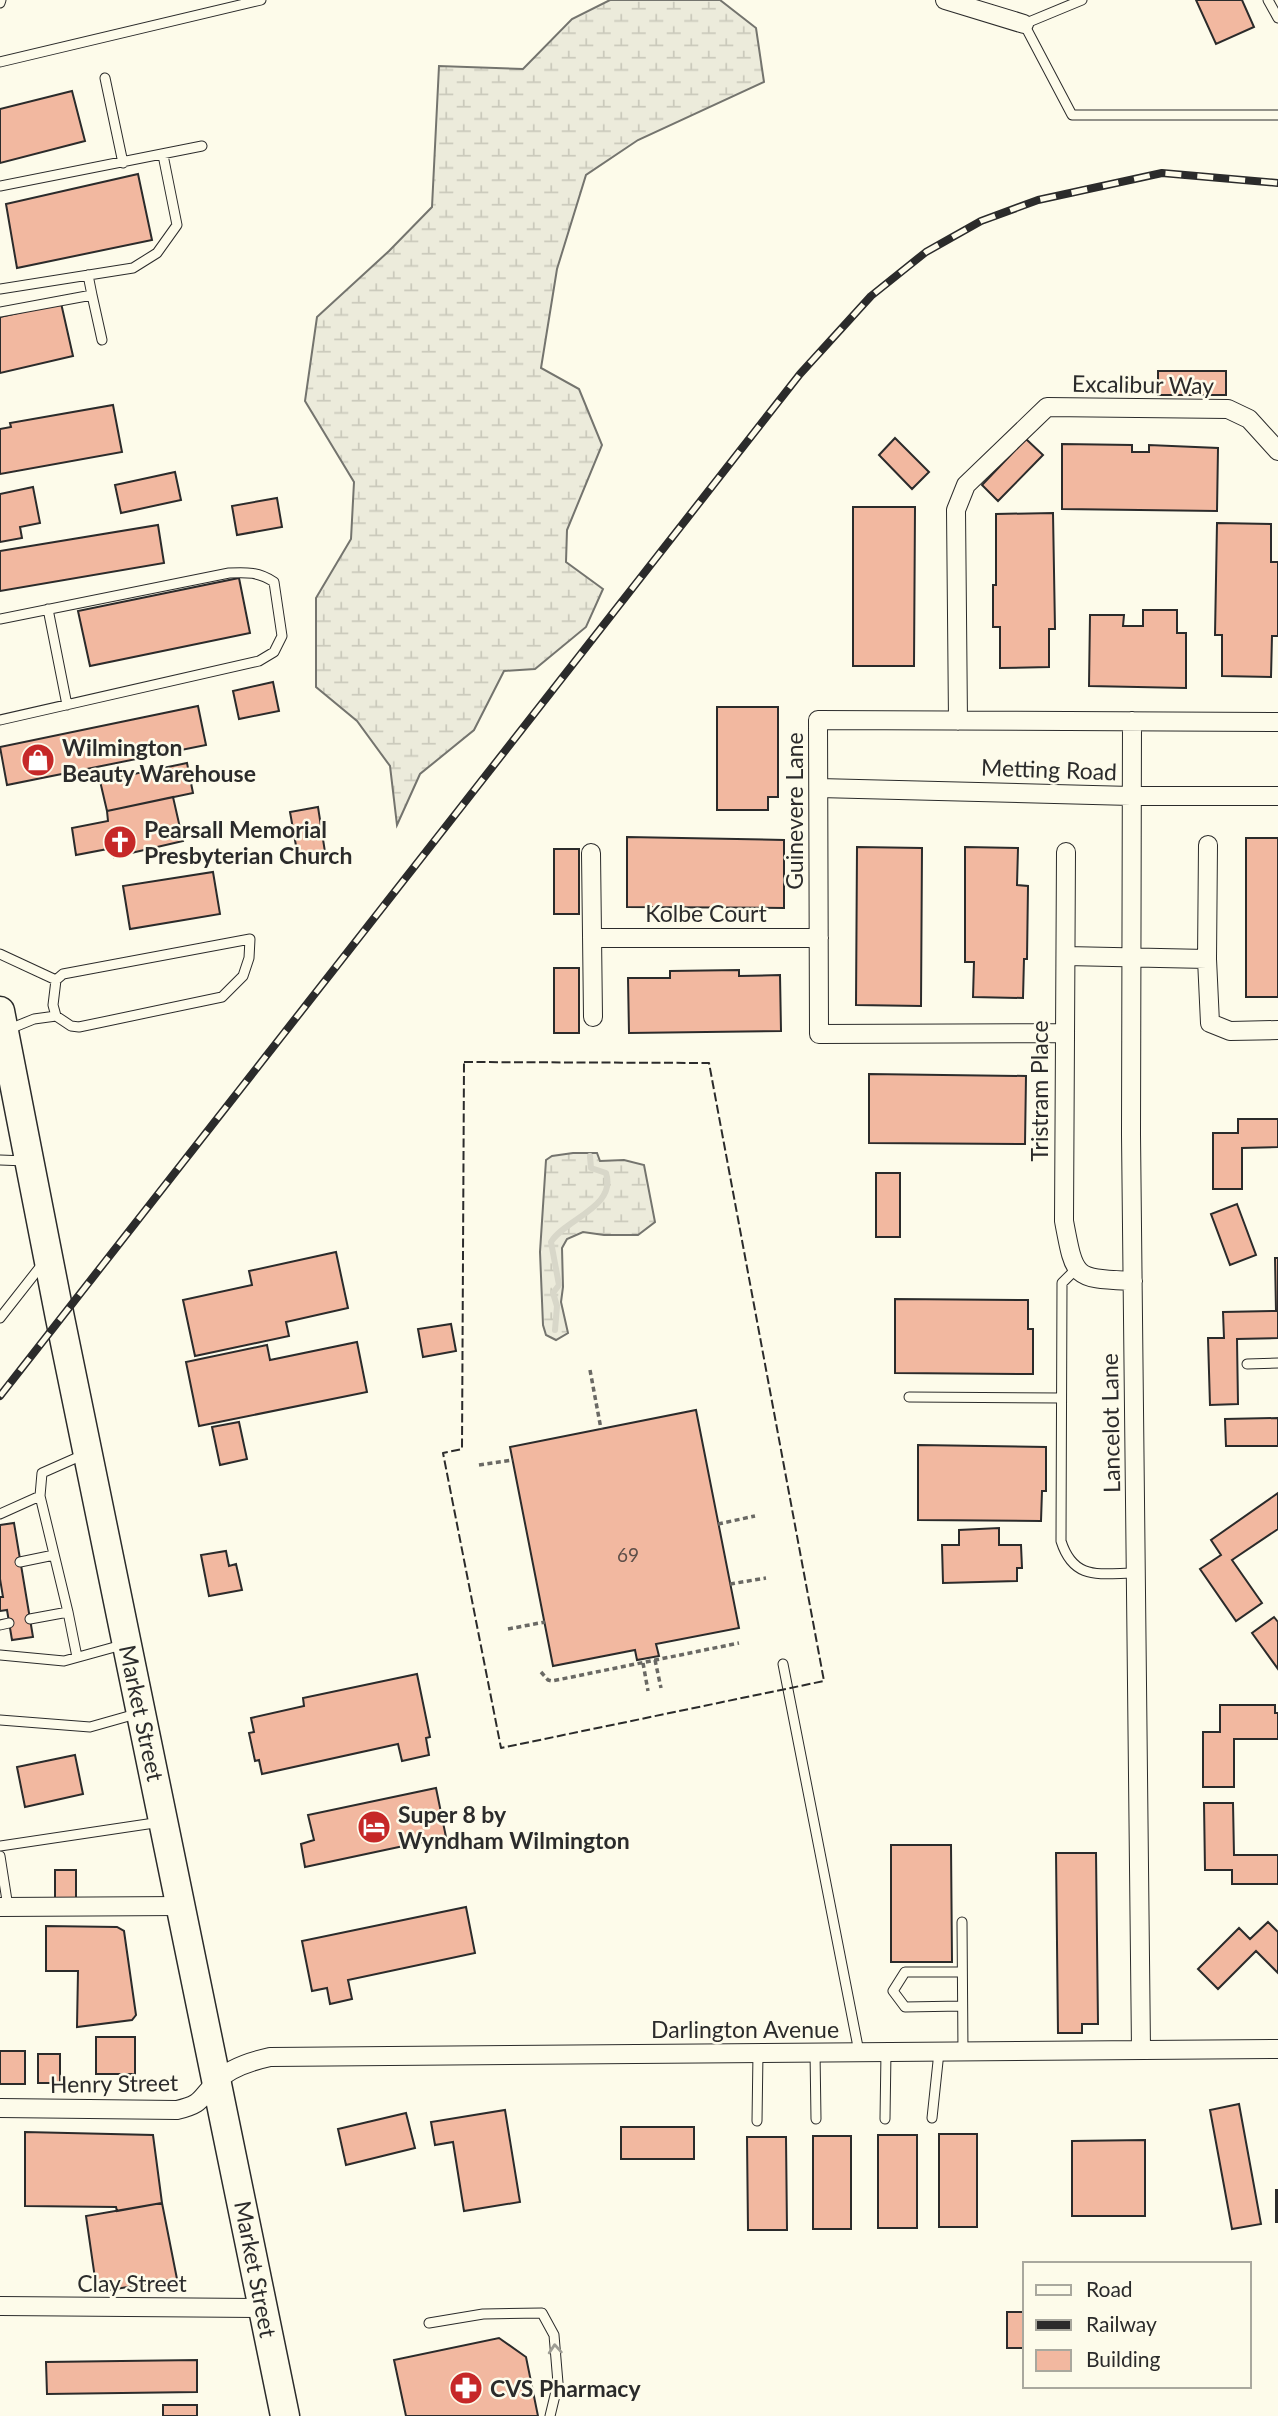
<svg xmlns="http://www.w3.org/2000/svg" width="1278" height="2416" font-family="Lato,sans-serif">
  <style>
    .wetland { fill: url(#wetland-marsh); stroke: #74746e; stroke-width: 2 }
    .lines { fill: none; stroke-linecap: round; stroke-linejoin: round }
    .stream { stroke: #d8d7c9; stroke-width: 6 }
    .building { fill: #f2b8a0; stroke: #2b2b2b; stroke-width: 2 }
    .lane-casing { stroke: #2b2b2b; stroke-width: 11 }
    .street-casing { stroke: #2b2b2b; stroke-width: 20 }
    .primary-casing { stroke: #2b2b2b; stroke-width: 31 }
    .path { stroke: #6a6964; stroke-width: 3.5; stroke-dasharray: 5 3.5; stroke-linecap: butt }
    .lane { stroke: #fdfbea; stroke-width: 9 }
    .street { stroke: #fdfbea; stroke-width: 18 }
    .primary { stroke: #fdfbea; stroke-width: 28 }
    .rail-casing { stroke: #2b2b2b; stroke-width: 8 }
    .rail { stroke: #fdfbea; stroke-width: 5; stroke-dasharray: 16; stroke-linecap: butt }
    .fence { stroke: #2b2b2b; stroke-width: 2; stroke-dasharray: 9 3.5; stroke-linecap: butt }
    .oneway { stroke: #9e9d94 }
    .labels { text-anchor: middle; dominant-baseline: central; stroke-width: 5; stroke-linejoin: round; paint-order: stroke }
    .number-label { font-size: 19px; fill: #5d4e48 }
    .street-label { font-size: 23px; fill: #2b2b2b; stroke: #fdfbea }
    .poi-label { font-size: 23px; font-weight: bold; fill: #2b2b2b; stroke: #fdfbea; text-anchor: start }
  </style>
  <defs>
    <pattern id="wetland-marsh" width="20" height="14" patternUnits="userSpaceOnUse" patternTransform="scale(1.75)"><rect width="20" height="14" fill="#ecebdb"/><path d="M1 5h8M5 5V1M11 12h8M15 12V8" fill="none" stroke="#cbcabc"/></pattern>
  </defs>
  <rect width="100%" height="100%" fill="#fdfbea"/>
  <path class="wetland" d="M 610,0 L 720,0 L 756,28 L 764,82 L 638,140 L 586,175 L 557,269 L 541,368 L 579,389 L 602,445 L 567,530 L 566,562 L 603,589 L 586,627 L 535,669 L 504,671 L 474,730 L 420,774 L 397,825 L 390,766 L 357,721 L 316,687 L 316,598 L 351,539 L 354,482 L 305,401 L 317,317 L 389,251 L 432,207 L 439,66 L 523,69 L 572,19 Z
    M 573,1153 L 597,1153 L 600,1161 L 624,1160 L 644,1165 L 655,1222 L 638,1235 L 604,1235 L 583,1232 L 567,1239 L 562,1248 L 563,1287 L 561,1302 L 568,1333 L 556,1340 L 546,1335 L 543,1325 L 540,1252 L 546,1160 L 552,1156 Z"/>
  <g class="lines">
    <path class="stream" d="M 555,1330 L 557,1306 L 553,1293 L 559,1285 L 551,1242 C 565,1219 617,1207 606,1173 L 591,1168 L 590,1156"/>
  </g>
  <path class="building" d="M 1196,0 L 1242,0 L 1254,27 L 1216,44 Z
    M 72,91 L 85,141 L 0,163 L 0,109 Z
    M 138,174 L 152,240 L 17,268 L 6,204 Z
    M 61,303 L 73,356 L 0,373 L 0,317 Z
    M 1158,371 L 1226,371 L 1226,395 L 1158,395 Z
    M 113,405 L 122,452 L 0,474 L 0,429 L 11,427 L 10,423 Z
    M 895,438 L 929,472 L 912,489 L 879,455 Z
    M 1026,439 L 1043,455 L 998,501 L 982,485 Z
    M 1062,444 L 1132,445 L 1132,452 L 1149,452 L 1149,445 L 1218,448 L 1217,511 L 1062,509 Z
    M 175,472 L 181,500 L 121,513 L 115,485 Z
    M 33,487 L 40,523 L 20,527 L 22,538 L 0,542 L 0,494 Z
    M 277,498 L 282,527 L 237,535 L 232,506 Z
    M 853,507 L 915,507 L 914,666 L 853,666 Z
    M 1053,513 L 1055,629 L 1049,629 L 1049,667 L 1000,668 L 1000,627 L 993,627 L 993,585 L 996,585 L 996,514 Z
    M 1217,523 L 1271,524 L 1271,562 L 1278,562 L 1278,636 L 1272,636 L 1271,677 L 1222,676 L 1222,635 L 1215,635 Z
    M 158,525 L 164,563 L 0,591 L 0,551 Z
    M 239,578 L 250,633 L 90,666 L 78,611 Z
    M 1143,610 L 1177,610 L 1177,633 L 1186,633 L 1186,688 L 1089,686 L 1090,615 L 1124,615 L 1123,626 L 1143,626 Z
    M 273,682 L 279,711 L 239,719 L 233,691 Z
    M 198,706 L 206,745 L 7,785 L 0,747 Z
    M 717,707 L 778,707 L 778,797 L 768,797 L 768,810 L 717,810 Z
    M 187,763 L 193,793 L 107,811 L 100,781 Z
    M 173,797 L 183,841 L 114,857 L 113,848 L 76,855 L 72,828 L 108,821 L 107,811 Z
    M 318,807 L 325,852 L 298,857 L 290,812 Z
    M 627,837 L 784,840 L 784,908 L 627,907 Z
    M 1246,838 L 1278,838 L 1278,997 L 1246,997 Z
    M 857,847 L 922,848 L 921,1006 L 856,1005 Z
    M 965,847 L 1018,848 L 1017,885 L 1028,886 L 1027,959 L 1024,959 L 1023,998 L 973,997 L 974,962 L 965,962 Z
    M 554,849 L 579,849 L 579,914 L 554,914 Z
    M 213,872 L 220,914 L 130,929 L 123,886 Z
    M 554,968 L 579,968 L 579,1033 L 554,1033 Z
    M 739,970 L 739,976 L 780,975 L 781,1031 L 629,1033 L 628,978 L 670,978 L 670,971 Z
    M 869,1074 L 1026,1076 L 1025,1144 L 869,1143 Z
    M 1238,1119 L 1278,1119 L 1278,1147 L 1242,1148 L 1242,1189 L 1213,1189 L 1213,1133 L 1238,1133 Z
    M 876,1173 L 900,1173 L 900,1237 L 876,1237 Z
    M 1237,1204 L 1256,1255 L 1230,1265 L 1211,1214 Z
    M 336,1252 L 348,1308 L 286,1322 L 289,1336 L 195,1356 L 183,1300 L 252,1285 L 249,1271 Z
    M 1275,1258 L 1278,1258 L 1278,1338 L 1237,1339 L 1238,1404 L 1210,1405 L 1208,1338 L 1224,1338 L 1223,1312 L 1276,1311 Z
    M 895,1299 L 1028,1300 L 1028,1329 L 1033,1329 L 1033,1374 L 895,1373 Z
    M 451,1324 L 456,1351 L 423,1357 L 418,1329 Z
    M 357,1342 L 367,1392 L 199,1426 L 186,1362 L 267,1345 L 270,1360 Z
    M 696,1410 L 739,1628 L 656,1644 L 659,1656 L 637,1660 L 635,1650 L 553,1666 L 510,1447 Z
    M 1278,1418 L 1278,1446 L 1226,1446 L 1225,1419 Z
    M 239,1422 L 247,1459 L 220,1465 L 212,1427 Z
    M 918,1445 L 1046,1447 L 1046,1491 L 1042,1491 L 1041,1521 L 918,1520 Z
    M 1278,1493 L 1278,1529 L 1232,1560 L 1262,1603 L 1236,1621 L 1200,1569 L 1221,1555 L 1211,1540 Z
    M 14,1523 L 33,1637 L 12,1640 L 7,1610 L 0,1611 L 0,1597 L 3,1597 L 0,1579 L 0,1525 Z
    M 999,1528 L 999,1545 L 1021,1545 L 1022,1568 L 1017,1568 L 1017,1581 L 943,1583 L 942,1545 L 959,1545 L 959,1530 Z
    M 226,1551 L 229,1566 L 236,1564 L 242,1590 L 209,1596 L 201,1555 Z
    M 1274,1617 L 1278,1622 L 1278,1669 L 1252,1633 Z
    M 417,1674 L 430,1737 L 426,1738 L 429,1755 L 402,1761 L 398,1744 L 262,1774 L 259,1760 L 255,1761 L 249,1733 L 254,1732 L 251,1718 L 304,1706 L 303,1698 Z
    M 1220,1705 L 1275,1705 L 1275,1713 L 1278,1713 L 1278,1739 L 1234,1739 L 1234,1787 L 1203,1787 L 1203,1732 L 1220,1732 Z
    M 75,1755 L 83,1794 L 25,1807 L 17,1767 Z
    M 436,1788 L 446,1837 L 305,1867 L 301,1844 L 314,1840 L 308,1815 Z
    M 1204,1803 L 1233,1803 L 1234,1855 L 1278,1855 L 1278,1884 L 1232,1884 L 1232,1870 L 1205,1870 Z
    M 891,1845 L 951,1845 L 952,1962 L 891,1962 Z
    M 1056,1853 L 1096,1853 L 1098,2024 L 1082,2024 L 1082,2033 L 1058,2033 Z
    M 55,1870 L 76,1870 L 76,1900 L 55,1900 Z
    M 466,1907 L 475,1953 L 348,1980 L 352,1999 L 330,2004 L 327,1988 L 312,1991 L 302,1941 Z
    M 1268,1922 L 1278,1932 L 1278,1973 L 1256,1951 L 1218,1989 L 1198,1969 L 1239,1928 L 1250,1939 Z
    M 46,1926 L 117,1927 L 124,1931 L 136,2015 L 132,2020 L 77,2027 L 78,1971 L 46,1971 Z
    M 96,2037 L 135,2037 L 135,2074 L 96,2074 Z
    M 0,2051 L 25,2051 L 25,2084 L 0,2084 Z
    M 38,2054 L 60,2054 L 60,2083 L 38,2083 Z
    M 1239,2104 L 1261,2224 L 1232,2229 L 1210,2110 Z
    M 505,2110 L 520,2202 L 464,2211 L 453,2142 L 435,2145 L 431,2122 Z
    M 406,2113 L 415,2148 L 346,2165 L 338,2129 Z
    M 621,2127 L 694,2127 L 694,2159 L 621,2159 Z
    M 25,2132 L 153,2135 L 162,2203 L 117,2211 L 116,2207 L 25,2206 Z
    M 939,2134 L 977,2134 L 977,2227 L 939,2227 Z
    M 878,2135 L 917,2135 L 917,2228 L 878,2228 Z
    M 813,2136 L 851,2136 L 851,2229 L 813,2229 Z
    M 747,2137 L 786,2137 L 787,2230 L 748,2230 Z
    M 1145,2140 L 1145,2216 L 1072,2216 L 1072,2141 Z
    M 1276,2190 L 1278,2190 L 1278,2222 L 1276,2222 Z
    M 162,2203 L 177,2279 L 97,2292 L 86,2216 Z
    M 1007,2312 L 1024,2312 L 1024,2348 L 1007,2348 Z
    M 499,2338 L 526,2357 L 538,2416 L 406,2416 L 394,2360 Z
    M 197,2360 L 197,2392 L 47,2394 L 46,2362 Z
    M 163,2405 L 197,2405 L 197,2416 L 163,2416 Z"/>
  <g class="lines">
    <defs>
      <path id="lane" d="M 1082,0 L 1024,24 L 1072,115 L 1278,115
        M 1268,0 L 1278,18
        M 0,3 L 1,0
        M 0,62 L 261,0
        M 105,78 L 123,163
        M 0,186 L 202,146
        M 88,275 L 92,295
        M 0,289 L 133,268 L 157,253 L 177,225 L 163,155
        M 0,312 L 92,295 L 102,340
        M 48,609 L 67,705
        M 0,619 L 229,573 C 247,572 259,572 274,582 L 282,636 L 274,652 L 259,661 L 0,720
        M 0,954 L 56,980
        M 7,1030 L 34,1019 L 56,1016 L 71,1026 L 79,1027 L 222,997 L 243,976 L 249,958 L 250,939 L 63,974 L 56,980 L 53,1005 L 56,1016
        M 0,1160 L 26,1161
        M 1076,1269 L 1062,1283 L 1061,1541 C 1074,1582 1101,1573 1137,1573
        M 0,1318 L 44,1262
        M 1247,1364 L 1278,1363
        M 909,1397 L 1061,1398
        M 0,1514 L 40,1496 L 42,1473 L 85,1454
        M 20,1562 L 54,1555
        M 68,1612 L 77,1657
        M 30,1619 L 68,1612 L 40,1496
        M 0,1625 L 9,1623
        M 0,1655 L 64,1661 L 122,1645
        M 783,1664 L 859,2052
        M 0,1720 L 90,1727 L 136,1714
        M 0,1846 L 161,1822
        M 0,1856 L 8,1907
        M 962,1922 L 963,2052
        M 962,1972 L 905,1972 L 893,1991 L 905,2007 L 962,2006
        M 815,2052 L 816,2119
        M 932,2118 L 939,2052
        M 885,2119 L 886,2052
        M 757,2121 L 758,2053
        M 429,2323 L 483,2314 L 542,2313 L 554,2335 L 558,2383 L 550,2416"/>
      <path id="street" d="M 945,0 L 1024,24
        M 958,721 L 956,510 L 966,485 L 1047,407 L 1228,409 L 1249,419 L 1278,451
        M 1132,721 L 1131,1135 L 1141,2050
        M 819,788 L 1131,796 L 1278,796
        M 1208,845 L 1207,959 L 1210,1023 L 1230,1031 L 1278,1030
        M 1066,852 L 1064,1221 C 1075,1280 1074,1278 1133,1281
        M 591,853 L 593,1017
        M 592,938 L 819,938
        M 1066,956 L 1207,959
        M 1064,1033 L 819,1034 L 818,720 L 1278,722
        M 0,1907 L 182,1906
        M 0,2108 L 177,2110 C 203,2104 199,2099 216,2082 C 229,2068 252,2061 270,2057 L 1278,2049
        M 0,2306 L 264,2308"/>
      <path id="primary" d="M 0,1011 L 60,1318 L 285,2416"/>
    </defs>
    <use href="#lane" class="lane-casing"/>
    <use href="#street" class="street-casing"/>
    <use href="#primary" class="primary-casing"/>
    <path class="path" d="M 590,1370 L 601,1429
      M 479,1465 L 513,1460
      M 718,1524 L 755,1516
      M 730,1584 L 766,1578
      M 508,1629 L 545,1622
      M 655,1660 L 661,1688
      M 643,1663 L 648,1691
      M 541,1672 L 548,1680 L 552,1681 L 739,1643"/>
    <use href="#lane" class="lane"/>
    <use href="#street" class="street"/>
    <use href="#primary" class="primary"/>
    <defs>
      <path id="rail" d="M 0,1396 L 800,374 L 871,296 L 926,252 L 981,221 L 1038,200 L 1162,173 L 1278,183"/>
    </defs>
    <use href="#rail" class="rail-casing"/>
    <use href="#rail" class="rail"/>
    <path class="fence" d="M 464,1062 L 709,1063 L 824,1681 L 501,1748 L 443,1453 L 462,1449 Z"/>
  </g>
  <defs><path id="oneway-chevron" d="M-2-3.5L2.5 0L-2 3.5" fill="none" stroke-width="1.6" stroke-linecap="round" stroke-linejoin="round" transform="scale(1.75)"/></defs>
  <use class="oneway" href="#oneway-chevron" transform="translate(555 2349) rotate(-94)"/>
  <defs>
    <symbol id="shop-disc" viewBox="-11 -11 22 22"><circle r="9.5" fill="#c62828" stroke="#fdfbea"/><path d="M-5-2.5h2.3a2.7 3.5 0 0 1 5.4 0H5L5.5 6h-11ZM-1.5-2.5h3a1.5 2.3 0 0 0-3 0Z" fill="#fff"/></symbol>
    <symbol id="church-disc" viewBox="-11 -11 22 22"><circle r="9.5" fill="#c62828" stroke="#fdfbea"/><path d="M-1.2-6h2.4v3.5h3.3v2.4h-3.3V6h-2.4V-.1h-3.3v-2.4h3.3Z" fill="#fff"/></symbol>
    <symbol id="hotel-disc" viewBox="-11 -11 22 22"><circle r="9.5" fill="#c62828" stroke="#fdfbea"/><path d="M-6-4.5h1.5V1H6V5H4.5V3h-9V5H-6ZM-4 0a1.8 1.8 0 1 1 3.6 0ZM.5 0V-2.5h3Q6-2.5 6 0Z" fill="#fff"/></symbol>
    <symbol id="pharmacy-disc" viewBox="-11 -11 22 22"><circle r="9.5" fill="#c62828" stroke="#fdfbea"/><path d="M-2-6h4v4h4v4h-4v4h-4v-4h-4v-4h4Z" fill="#fff"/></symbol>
  </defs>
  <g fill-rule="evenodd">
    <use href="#shop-disc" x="19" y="741" width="38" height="38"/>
    <use href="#church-disc" x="101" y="823" width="38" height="38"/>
    <use href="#hotel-disc" x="355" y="1808" width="38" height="38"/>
    <use href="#pharmacy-disc" x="447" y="2369" width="38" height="38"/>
  </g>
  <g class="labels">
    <g class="number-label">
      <text x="628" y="1554">69</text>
    </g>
    <g class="street-label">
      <text transform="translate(1143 384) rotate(1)">Excalibur Way</text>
      <text transform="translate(1049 769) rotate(2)">Metting Road</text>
      <text transform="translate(794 811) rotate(-90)">Guinevere Lane</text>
      <text x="706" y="913">Kolbe Court</text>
      <text transform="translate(1039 1091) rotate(-90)">Tristram Place</text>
      <text transform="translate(1110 1423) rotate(-91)">Lancelot Lane</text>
      <text transform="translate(142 1713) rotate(78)">Market Street</text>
      <text x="745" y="2029">Darlington Avenue</text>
      <text transform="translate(114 2083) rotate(-1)">Henry Street</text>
      <text transform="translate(256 2269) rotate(79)">Market Street</text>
      <text x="132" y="2283">Clay Street</text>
    </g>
    <g class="poi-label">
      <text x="62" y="747">Wilmington<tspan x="62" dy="26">Beauty Warehouse</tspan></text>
      <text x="144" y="829">Pearsall Memorial<tspan x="144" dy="26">Presbyterian Church</tspan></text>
      <text x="398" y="1814">Super 8 by<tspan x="398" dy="26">Wyndham Wilmington</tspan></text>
      <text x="490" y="2388">CVS Pharmacy</text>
    </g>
  </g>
  <rect x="1023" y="2262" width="228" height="126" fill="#fdfbea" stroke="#a9a89e" stroke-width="2"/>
  <rect x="1036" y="2285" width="35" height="10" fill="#fdfbea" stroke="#a9a89e" stroke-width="2"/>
  <text x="1086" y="2297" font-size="21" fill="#2b2b2b">Road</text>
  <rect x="1036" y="2320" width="35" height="10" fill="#2b2b2b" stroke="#a9a89e" stroke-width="2"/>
  <text x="1086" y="2332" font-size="21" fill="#2b2b2b">Railway</text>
  <rect x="1036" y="2350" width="35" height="21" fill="#f2b8a0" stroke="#a9a89e" stroke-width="2"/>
  <text x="1086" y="2367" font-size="21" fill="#2b2b2b">Building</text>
</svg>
